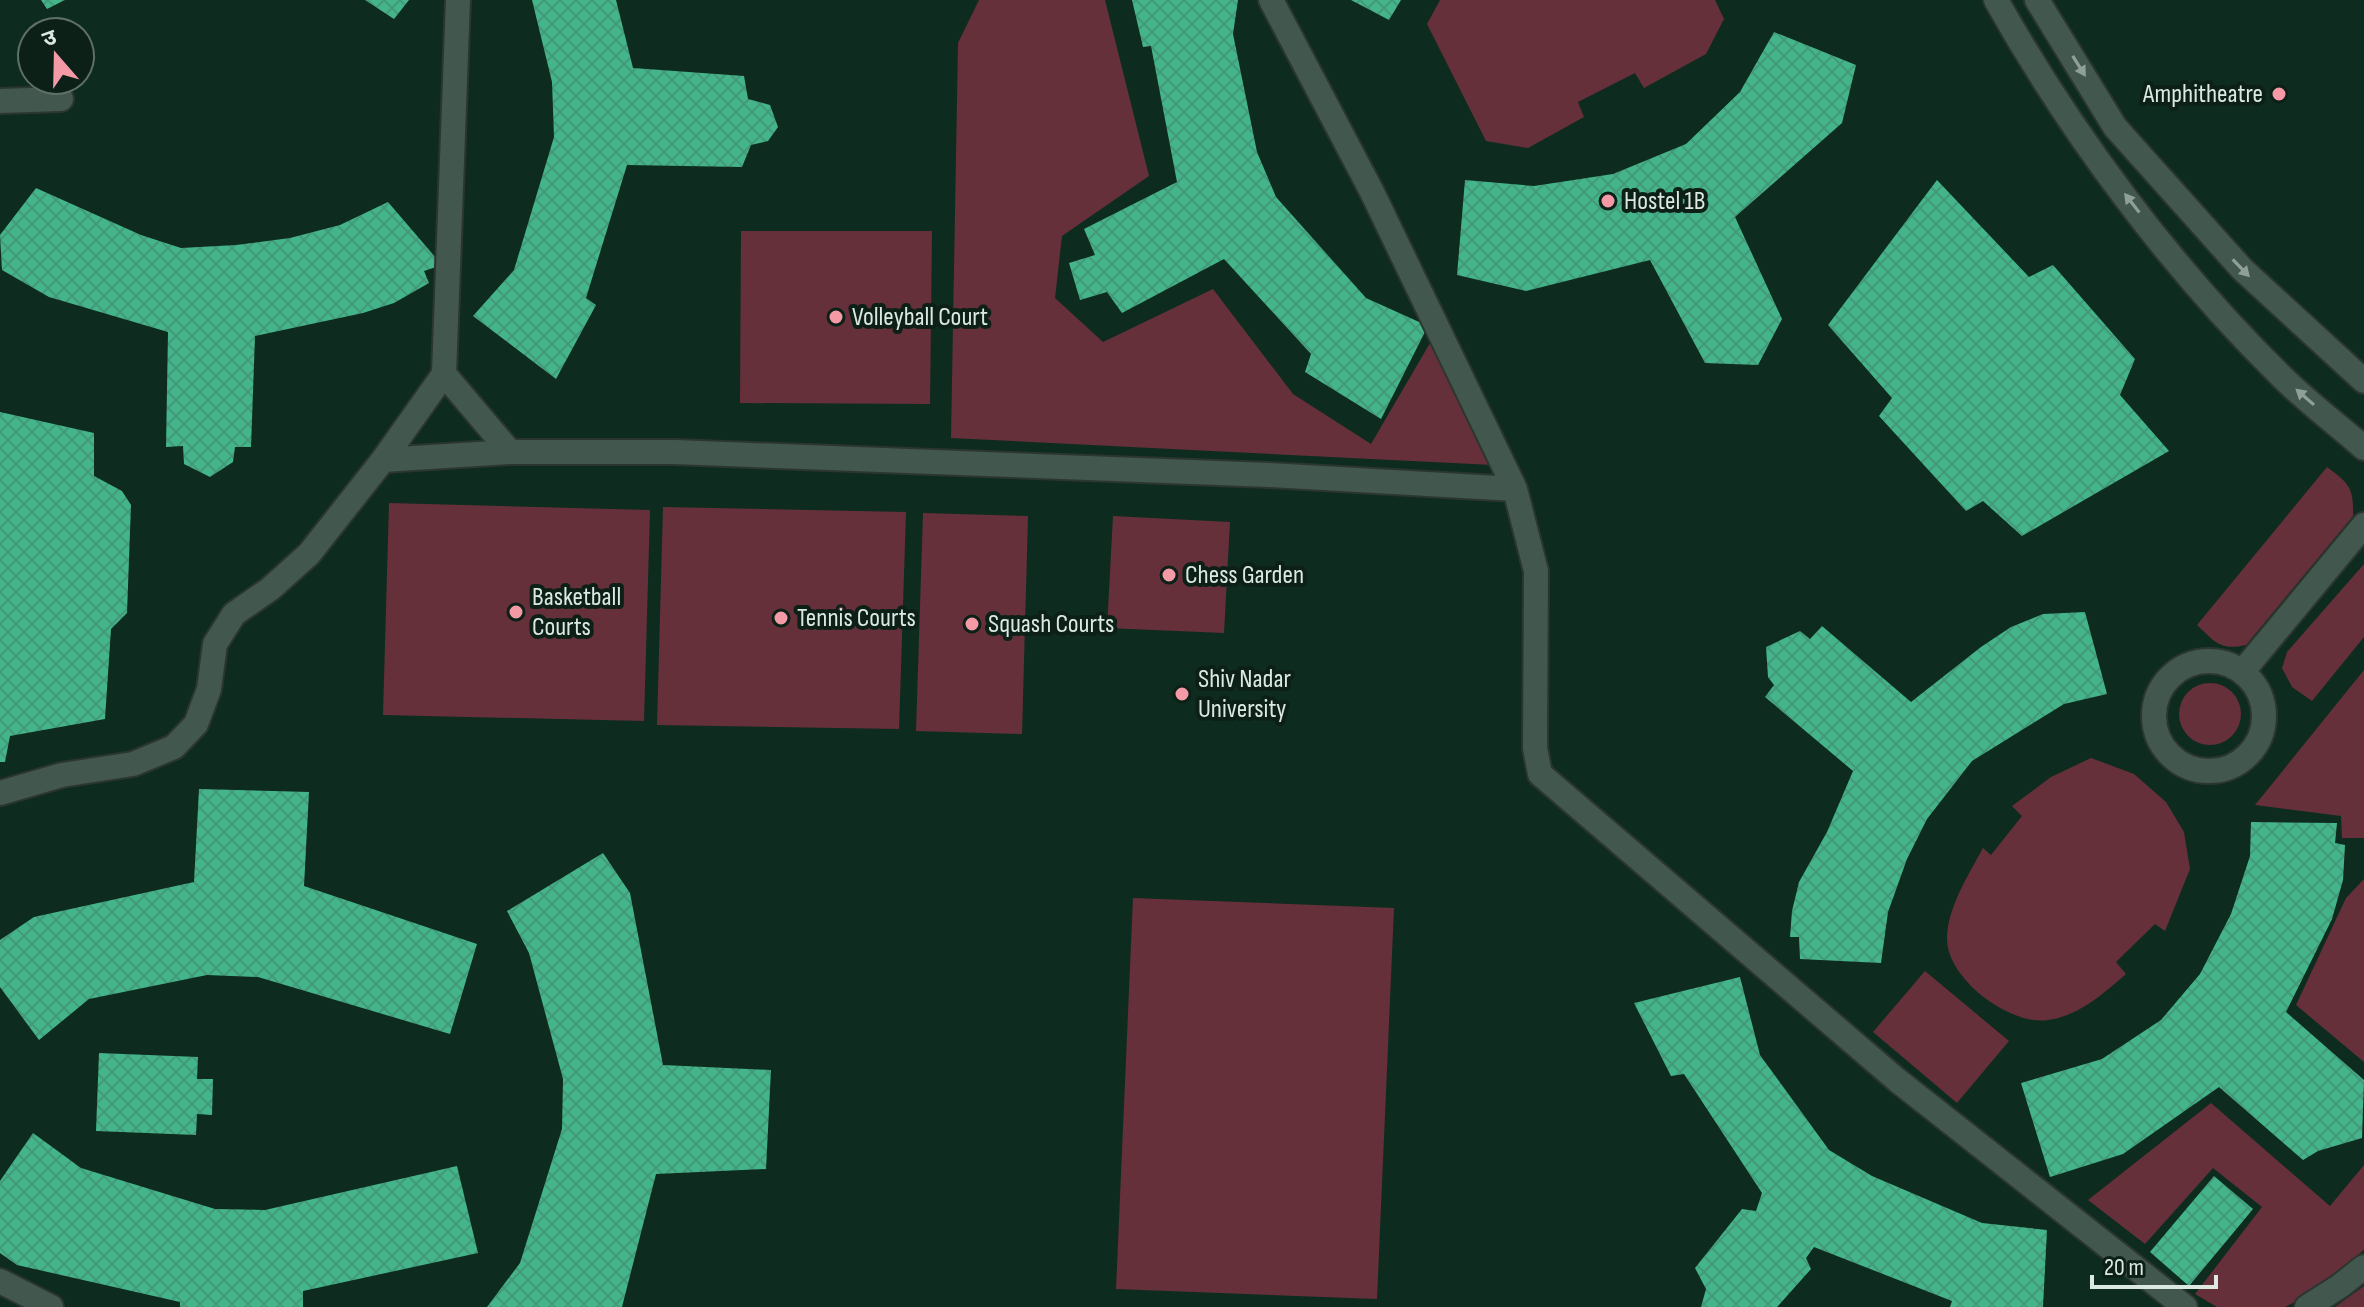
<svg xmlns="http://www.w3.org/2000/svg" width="2364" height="1307" font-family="'Sofia Sans Condensed','Noto Sans Devanagari',sans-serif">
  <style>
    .built { fill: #0e2b20; fill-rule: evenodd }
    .grass { fill: #653039 }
    .building { fill: url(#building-cross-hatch) }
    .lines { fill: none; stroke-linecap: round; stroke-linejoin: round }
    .minor-casing { stroke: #2c3630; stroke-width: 28 }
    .minor { stroke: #42574e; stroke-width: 24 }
    .oneway { fill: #8fa098 }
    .poi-dot { fill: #f49aa6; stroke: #0c2018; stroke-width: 3 }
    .labels { text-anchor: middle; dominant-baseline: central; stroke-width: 8; stroke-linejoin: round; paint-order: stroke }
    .poi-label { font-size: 26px; fill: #dce8e2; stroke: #0c2018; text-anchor: start }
  </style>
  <defs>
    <pattern id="building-cross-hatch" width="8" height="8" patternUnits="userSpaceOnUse" patternTransform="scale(2)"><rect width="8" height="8" fill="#44b58b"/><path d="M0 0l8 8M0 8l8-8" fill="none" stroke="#449979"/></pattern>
  </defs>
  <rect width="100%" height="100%" fill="#0c2018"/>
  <path class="built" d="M 0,0 L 2364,0 L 2364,1307 L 0,1307 ZM 32,32 L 80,32 L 80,80 L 32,80 Z"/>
  <path class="grass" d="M 979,0 L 1105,0 L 1149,176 L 1062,236 L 1055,298 L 1103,342 L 1213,289 L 1293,394 L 1371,444 L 1433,338 L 1493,465 L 951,438 L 958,43 Z
    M 1440,0 L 1715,0 L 1724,19 L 1706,54 L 1644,88 L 1635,73 L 1578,102 L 1584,117 L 1528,148 L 1486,141 L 1427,24 Z
    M 741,231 L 932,231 L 930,404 L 740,403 Z
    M 2327,467 C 2349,483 2354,488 2353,516 L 2246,645 C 2220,651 2215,642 2197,625 Z
    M 389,503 L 650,510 L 644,721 L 383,715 Z
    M 663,507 L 906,512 L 899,729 L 657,725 Z
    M 923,513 L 1028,516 L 1022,734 L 916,731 Z
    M 1113,516 L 1230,522 L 1224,633 L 1107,628 Z
    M 2364,564 L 2364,637 L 2312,701 L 2292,687 L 2282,668 L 2287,652 Z
    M 2364,670 L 2364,838 L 2342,838 L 2341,816 L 2255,805 Z
    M2179 714a31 31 0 1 1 62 0a31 31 0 1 1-62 0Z
    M 2091,758 L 2134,774 L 2166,802 L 2184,832 L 2190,869 L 2165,931 L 2155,924 L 2116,962 L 2126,974 C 2104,993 2079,1016 2048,1020 C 2010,1026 1947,979 1947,939 C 1947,908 1969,874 1983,848 L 1991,855 L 2022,816 L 2012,806 L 2051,777 Z
    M 2364,879 L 2364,1062 L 2296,1005 L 2346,898 Z
    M 1133,898 L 1394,908 L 1377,1299 L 1116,1289 Z
    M 1925,971 L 2009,1041 L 1957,1103 L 1873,1032 Z
    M 2211,1103 L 2330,1206 L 2364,1165 L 2364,1250 L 2306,1296 L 2285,1307 L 2217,1307 L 2195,1294 L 2262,1207 L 2213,1168 L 2145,1244 L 2088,1200 Z
    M 2364,1286 L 2364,1307 L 2335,1307 Z"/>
  <path class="building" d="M 41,0 L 65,0 L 47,9 Z
    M 365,0 L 409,0 L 394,19 Z
    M 532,0 L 616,0 L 633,68 L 744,76 L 748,99 L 770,105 L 778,127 L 768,141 L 751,145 L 742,167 L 627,165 L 586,298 L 596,305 L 556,379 L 473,316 L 514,270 L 554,137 L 552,82 Z
    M 1132,0 L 1238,0 L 1233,34 L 1257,152 L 1276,197 L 1366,298 L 1428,326 L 1381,419 L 1305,372 L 1311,354 L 1224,259 L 1122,313 L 1107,292 L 1080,300 L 1069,263 L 1095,255 L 1084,229 L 1177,182 L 1151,46 L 1143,47 Z
    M 1351,0 L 1401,0 L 1389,20 Z
    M 1774,32 L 1856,65 L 1842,123 L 1735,217 L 1782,319 L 1758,365 L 1705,363 L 1650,260 L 1526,291 L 1457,275 L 1465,180 L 1534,186 L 1613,174 L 1686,144 L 1740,92 Z
    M 1937,180 L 2029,277 L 2053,265 L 2135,359 L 2120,395 L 2169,451 L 2022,536 L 1983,501 L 1966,511 L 1879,416 L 1892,398 L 1828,325 Z
    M 36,188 L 141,235 L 181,248 L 236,245 L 290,238 L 340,225 L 388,202 L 442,265 L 424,271 L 429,283 L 394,303 L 363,313 L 255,336 L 251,447 L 235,447 L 233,462 L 210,477 L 184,464 L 183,446 L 166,447 L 168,332 L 49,297 L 2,270 L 0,235 Z
    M 0,412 L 94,433 L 94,476 L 122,491 L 131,505 L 127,613 L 111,629 L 105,719 L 10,736 L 5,762 L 0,762 Z
    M 2085,612 L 2107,694 L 2064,704 L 1972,761 L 1927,819 L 1907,859 L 1888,912 L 1881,963 L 1800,959 L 1799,937 L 1790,937 L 1792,911 L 1799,882 L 1827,832 L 1853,771 L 1765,697 L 1774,685 L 1768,677 L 1766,647 L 1800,631 L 1810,639 L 1822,626 L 1911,702 L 1981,647 L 2011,627 L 2043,614 Z
    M 199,789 L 309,792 L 304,886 L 477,944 L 450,1034 L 258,977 L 207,975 L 89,999 L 39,1040 L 0,987 L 0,940 L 34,917 L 194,882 Z
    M 2251,822 L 2337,823 L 2335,843 L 2345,845 L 2343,880 L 2332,919 L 2286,1012 L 2364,1080 L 2362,1138 L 2318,1151 L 2303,1160 L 2219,1087 L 2123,1154 L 2050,1177 L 2021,1083 L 2102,1059 L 2161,1020 L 2200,974 L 2231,914 L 2250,856 Z
    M 603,853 L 630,893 L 663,1065 L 771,1070 L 766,1169 L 656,1174 L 622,1307 L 487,1307 L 520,1263 L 562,1129 L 563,1079 L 529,953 L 507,911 Z
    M 1740,977 L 1760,1055 L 1829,1150 L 1872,1176 L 1982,1223 L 2047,1230 L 2043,1307 L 1950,1307 L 1952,1301 L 1814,1247 L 1806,1258 L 1811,1269 L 1777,1307 L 1701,1307 L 1706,1289 L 1695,1268 L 1742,1209 L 1756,1211 L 1762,1193 L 1684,1074 L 1671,1076 L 1634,1003 Z
    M 99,1053 L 198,1057 L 197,1079 L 213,1079 L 212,1115 L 197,1114 L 196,1135 L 96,1131 Z
    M 33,1133 L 81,1168 L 215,1209 L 265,1210 L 457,1166 L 478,1253 L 303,1291 L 303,1307 L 180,1307 L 180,1302 L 17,1265 L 0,1253 L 0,1181 Z
    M 2214,1176 L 2253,1209 L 2189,1286 L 2150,1252 Z"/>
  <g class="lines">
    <defs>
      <path id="minor" d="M 1271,0 L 1372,192 L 1515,489 L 1536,571 L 1535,748 L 1540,774 L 1897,1080 L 2185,1307
        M 1996,0 C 2072,135 2171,268 2281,376 C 2307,402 2337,424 2364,448
        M 2037,0 L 2115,127 L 2242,269 L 2364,381
        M 0,101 L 61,99
        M 444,374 L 510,452
        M 383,460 L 510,452 L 675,452 L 1269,475 L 1515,489
        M2154 716a55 55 0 1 1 110 0a55 55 0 1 1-110 0Z
        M 2243,671 L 2364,525
        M 0,793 L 62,775 L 133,764 L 174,747 L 196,724 L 209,689 L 215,644 L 234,614 L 270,589 L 309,554 L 383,460 L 444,374 L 458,0
        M 0,1281 L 51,1307
        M 2307,1307 L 2340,1286 L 2364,1267"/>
    </defs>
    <use href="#minor" class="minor-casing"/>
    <use href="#minor" class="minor"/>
  </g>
  <defs><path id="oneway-solid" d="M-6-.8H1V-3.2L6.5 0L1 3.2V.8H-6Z" transform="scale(2)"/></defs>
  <g class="oneway">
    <use href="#oneway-solid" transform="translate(2079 66) rotate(58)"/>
    <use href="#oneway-solid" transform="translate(2132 203) rotate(-128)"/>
    <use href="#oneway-solid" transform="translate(2241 268) rotate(46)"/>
    <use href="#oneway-solid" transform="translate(2305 397) rotate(-139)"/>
  </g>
  <g class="poi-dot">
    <circle cx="2279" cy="94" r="8"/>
    <circle cx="1608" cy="201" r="8"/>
    <circle cx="836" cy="317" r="8"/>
    <circle cx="1169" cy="575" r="8"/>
    <circle cx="516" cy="612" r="8"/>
    <circle cx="781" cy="618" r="8"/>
    <circle cx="972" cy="624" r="8"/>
    <circle cx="1182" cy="694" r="8"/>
  </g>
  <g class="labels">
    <g class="poi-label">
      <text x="2263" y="94" text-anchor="end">Amphitheatre</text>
      <text x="1624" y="201">Hostel 1B</text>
      <text x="852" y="317">Volleyball Court</text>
      <text x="1185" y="575">Chess Garden</text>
      <text x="532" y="597">Basketball<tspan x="532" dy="30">Courts</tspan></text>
      <text x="797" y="618">Tennis Courts</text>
      <text x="988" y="624">Squash Courts</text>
      <text x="1198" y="679">Shiv Nadar<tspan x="1198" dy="30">University</tspan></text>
    </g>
  </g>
  <g transform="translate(56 56) rotate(340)"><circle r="38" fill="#0c2018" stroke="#5f7069" stroke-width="2"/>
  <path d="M0-6L14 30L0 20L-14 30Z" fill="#f49aa6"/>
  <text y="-12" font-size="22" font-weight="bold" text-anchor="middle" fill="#dce8e2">उ</text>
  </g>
  <path d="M2092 1275v12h124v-12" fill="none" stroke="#dce8e2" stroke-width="4"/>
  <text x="2104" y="1275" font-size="24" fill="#dce8e2" stroke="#0c2018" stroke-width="6" paint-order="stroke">20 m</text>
</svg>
